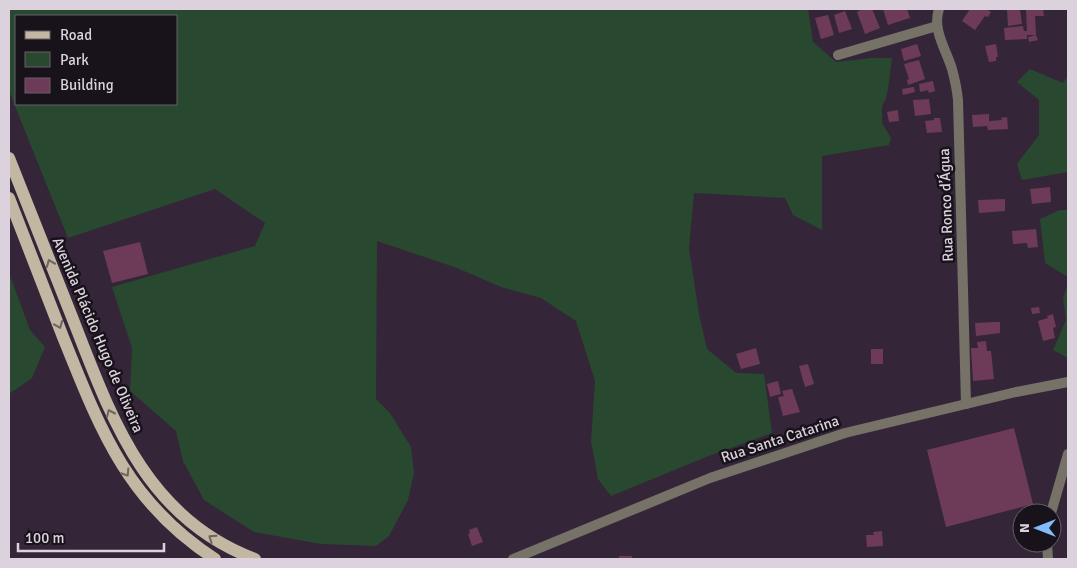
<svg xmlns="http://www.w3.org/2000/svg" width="1077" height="568" font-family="Signika,sans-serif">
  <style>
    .green { fill: #28492f; fill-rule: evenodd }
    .building { fill: #6d3b58 }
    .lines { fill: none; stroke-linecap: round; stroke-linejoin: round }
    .minor { stroke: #767267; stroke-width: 10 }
    .tertiary { stroke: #767267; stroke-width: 10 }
    .primary { stroke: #c1b7a2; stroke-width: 12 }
    .oneway { stroke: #6c645e }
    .labels { text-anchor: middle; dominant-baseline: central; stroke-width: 5; stroke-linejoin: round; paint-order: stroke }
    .street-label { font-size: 15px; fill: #dbd2dd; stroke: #18121a }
  </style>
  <rect width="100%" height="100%" fill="#342638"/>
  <path class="green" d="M 9,9 L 808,9 L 813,42 L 836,62 L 872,58 L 892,58 L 888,89 L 886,98 L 882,107 L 882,123 L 891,138 L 889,145 L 822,156 L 822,230 L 793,215 L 785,198 L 694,193 L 689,248 L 699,314 L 707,349 L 736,373 L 764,374 L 772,433 L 706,457 L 611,496 L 598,479 L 591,441 L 595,381 L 576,321 L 541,298 L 501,287 L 457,268 L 377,241 L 376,399 L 390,413 L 411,447 L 414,473 L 408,500 L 389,536 L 376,546 L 321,544 L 254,532 L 204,500 L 183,461 L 176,431 L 130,391 L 132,348 L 112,287 L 255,246 L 265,223 L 215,189 L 68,238 L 9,91 ZM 176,16 L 176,104 L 16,104 L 16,16 Z
    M 1030,69 L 1063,83 L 1068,76 L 1068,172 L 1022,180 L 1017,164 L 1039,135 L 1039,100 L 1017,82 Z
    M 1060,210 L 1068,210 L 1068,277 L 1045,263 L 1040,219 Z
    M 9,273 L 30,330 L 45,347 L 32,378 L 9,394 Z
    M 1068,283 L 1068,358 L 1053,350 L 1066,320 L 1063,298 Z"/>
  <path class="building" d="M 862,9 L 872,9 L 880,28 L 865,34 L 857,12 Z
    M 883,9 L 907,9 L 910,18 L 888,25 Z
    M 970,9 L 986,9 L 991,12 L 988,17 L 985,16 L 975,30 L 962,21 Z
    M 1007,9 L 1020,9 L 1022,24 L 1008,26 Z
    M 1026,9 L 1043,9 L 1044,16 L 1035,16 L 1036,35 L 1038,40 L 1029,42 L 1028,37 L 1036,35 L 1027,35 L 1027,39 L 1005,40 L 1004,28 L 1023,26 L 1024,31 L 1027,31 Z
    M 845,11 L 852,29 L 839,33 L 834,15 Z
    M 828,15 L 834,35 L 821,39 L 815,18 Z
    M 917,44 L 921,56 L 904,61 L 901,49 Z
    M 996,44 L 998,57 L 996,57 L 996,61 L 989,62 L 985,46 Z
    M 919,60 L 925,79 L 908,85 L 907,80 L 909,79 L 904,64 Z
    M 933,81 L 935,91 L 929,93 L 928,90 L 920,92 L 919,84 Z
    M 914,87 L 915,92 L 903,95 L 902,89 Z
    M 929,99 L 931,114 L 915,116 L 913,100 Z
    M 898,110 L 899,121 L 889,122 L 887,112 Z
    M 989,114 L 989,121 L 1002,120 L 1001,118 L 1007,117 L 1008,129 L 988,130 L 987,126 L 973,127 L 972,115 Z
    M 934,118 L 940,118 L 942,132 L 927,133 L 925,121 L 934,120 Z
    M 1050,187 L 1051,202 L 1032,204 L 1030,189 Z
    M 1005,199 L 1005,211 L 979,213 L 978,200 Z
    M 1036,229 L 1038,247 L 1028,248 L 1027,243 L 1013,244 L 1012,231 Z
    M 140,242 L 148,274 L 112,283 L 103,251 Z
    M 1039,307 L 1040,313 L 1032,314 L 1031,308 Z
    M 1053,314 L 1056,327 L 1053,328 L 1055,338 L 1043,341 L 1038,321 L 1048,318 L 1047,316 Z
    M 995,322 L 1000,322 L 1000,333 L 976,336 L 975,323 Z
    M 986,341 L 987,351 L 991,351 L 994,379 L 973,381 L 971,348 L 978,348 L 977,342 Z
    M 756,348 L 760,364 L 741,369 L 736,354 Z
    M 871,349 L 883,349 L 883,364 L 871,364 Z
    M 808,364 L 814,384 L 805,387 L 799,366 Z
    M 778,381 L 781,394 L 770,397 L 767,384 Z
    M 792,389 L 800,412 L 783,416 L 778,397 L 784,396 L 782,391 Z
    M 1014,428 L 1033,504 L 946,527 L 927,450 Z
    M 477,527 L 483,542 L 472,546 L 468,534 L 470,533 L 469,530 Z
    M 882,531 L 883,546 L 867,547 L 866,535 L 874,535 L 873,532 Z
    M 619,556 L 632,556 L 632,559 L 619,559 Z"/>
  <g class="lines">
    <path class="minor" d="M 939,9 C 932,30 946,49 952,69 C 955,80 957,90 958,100 L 966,404
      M 838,55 L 937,26
      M 1051,513 L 1068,454
      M 1047,543 L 1048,559"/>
    <path class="tertiary" d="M 513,559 L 710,478 L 845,433 L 1016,392 L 1068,382"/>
    <path class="primary" d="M 9,158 C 30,211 51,264 72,317 C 111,417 145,518 255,559
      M 9,198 C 27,245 45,291 63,337 C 100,429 127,502 215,559"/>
  </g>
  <defs><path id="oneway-chevron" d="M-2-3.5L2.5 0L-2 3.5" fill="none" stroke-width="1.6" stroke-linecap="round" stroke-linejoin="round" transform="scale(1.25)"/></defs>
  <g class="oneway">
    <use href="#oneway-chevron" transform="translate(50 263) rotate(-112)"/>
    <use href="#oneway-chevron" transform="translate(59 325) rotate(68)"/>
    <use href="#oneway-chevron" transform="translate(110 413) rotate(-114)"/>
    <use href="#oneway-chevron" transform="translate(126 473) rotate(57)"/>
    <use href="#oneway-chevron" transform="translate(212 538) rotate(-145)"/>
  </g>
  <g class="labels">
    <g class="street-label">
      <text transform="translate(946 205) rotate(-92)">Rua Ronco d’Água</text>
      <text transform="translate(98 335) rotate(67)">Avenida Plácido Hugo de Oliveira</text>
      <text transform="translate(780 439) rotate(-18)">Rua Santa Catarina</text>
    </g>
  </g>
  <rect width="1077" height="568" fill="none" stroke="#dbd2dd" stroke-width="20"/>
  <rect x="15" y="15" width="162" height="90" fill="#18121a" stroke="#665f68"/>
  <rect x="25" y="31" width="25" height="8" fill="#c1b7a2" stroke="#665f68"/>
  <text x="60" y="40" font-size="15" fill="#dbd2dd">Road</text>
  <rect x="25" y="52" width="25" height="15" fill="#28492f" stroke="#665f68"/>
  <text x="60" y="65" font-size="15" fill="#dbd2dd">Park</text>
  <rect x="25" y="78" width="25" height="15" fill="#6d3b58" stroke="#665f68"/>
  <text x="60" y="90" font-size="15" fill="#dbd2dd">Building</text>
  <g transform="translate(1037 528) rotate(270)"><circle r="24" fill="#18121a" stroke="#665f68"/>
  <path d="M0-4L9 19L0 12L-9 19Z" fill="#82bcfa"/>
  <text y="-8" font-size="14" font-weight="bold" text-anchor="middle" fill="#dbd2dd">N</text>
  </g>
  <path d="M18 543v8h146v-8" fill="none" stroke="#dbd2dd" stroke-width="2.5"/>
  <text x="25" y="543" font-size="15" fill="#dbd2dd" stroke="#18121a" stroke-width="4" paint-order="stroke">100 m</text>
</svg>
